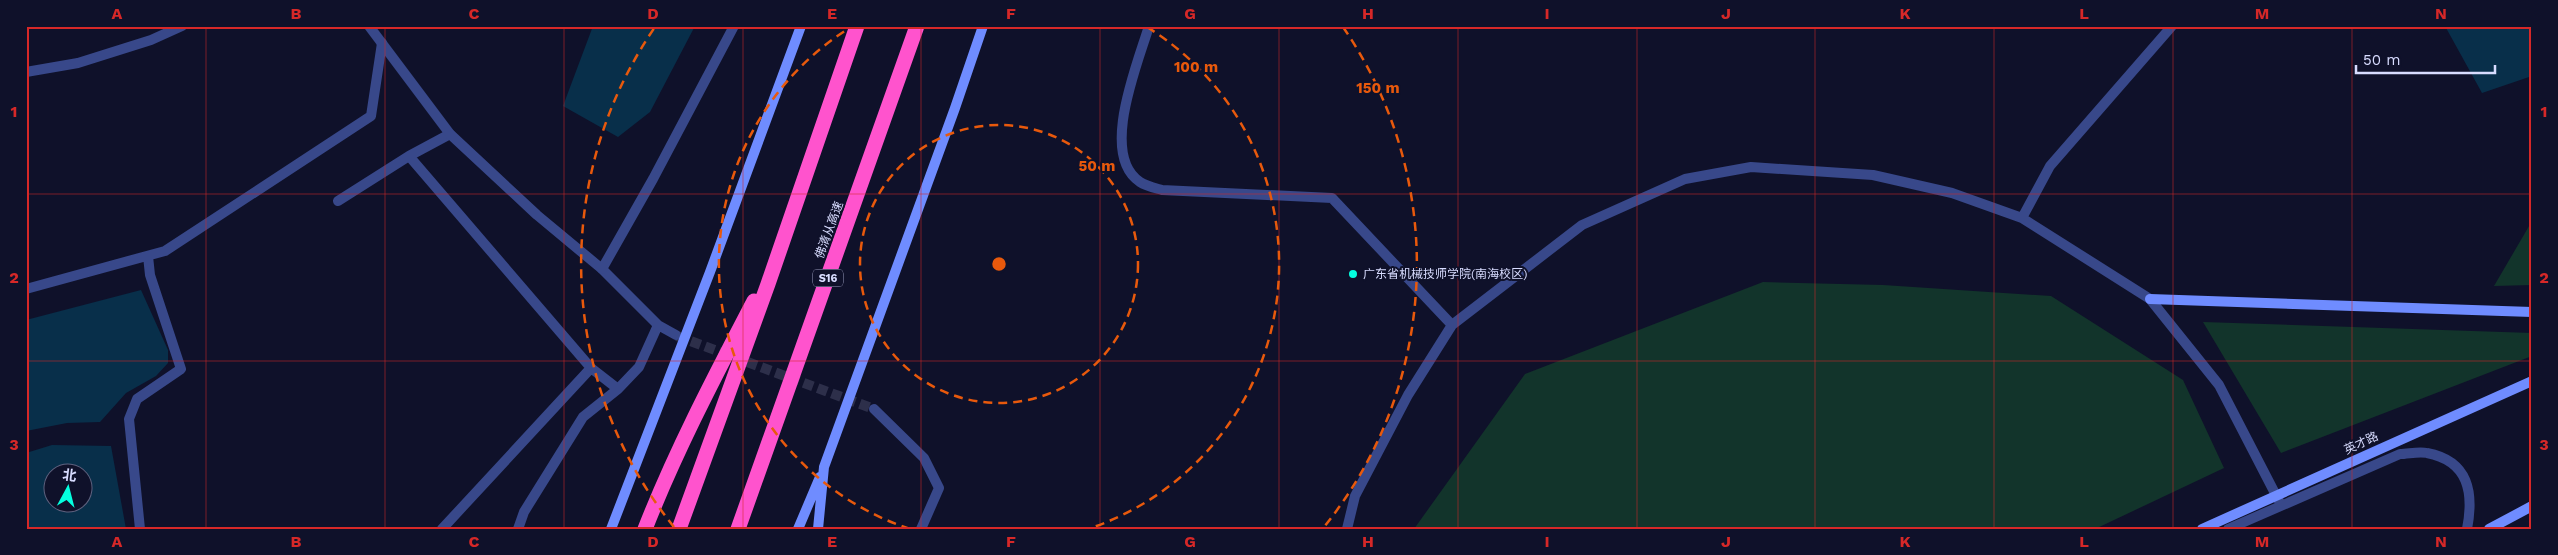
<svg xmlns="http://www.w3.org/2000/svg" width="2558" height="555" font-family="'Work Sans','Noto Sans SC',sans-serif">
  <style>
    .green { fill: #12342b }
    .water { fill: #082f4a; fill-rule: evenodd }
    .lines { fill: none; stroke-linecap: round; stroke-linejoin: round }
    .minor-tunnel { stroke: #2d2f4a; stroke-width: 10; stroke-dasharray: 10 5; stroke-linecap: butt }
    .minor { stroke: #38488a; stroke-width: 10 }
    .tertiary { stroke: #38488a; stroke-width: 10 }
    .secondary { stroke: #6f8cff; stroke-width: 10 }
    .motorway { stroke: #ff53cd; stroke-width: 15 }
    .grid { fill: none; stroke: #d62828; stroke-width: 1; stroke-opacity: 0.55 }
    .ring { fill: none; stroke: #e8590c; stroke-width: 2.5; stroke-dasharray: 9 6 }
    .poi-dot { fill: #04ffdf; stroke: #0f112a; stroke-width: 2 }
    .labels { text-anchor: middle; dominant-baseline: central; stroke-width: 4; stroke-linejoin: round; paint-order: stroke }
    .shield { fill: #0f112a; stroke: #9c9fbf; stroke-width: 1 }
    .shield-label { font-size: 11px; font-weight: bold; fill: #d8dcff }
    .street-label { font-size: 12px; fill: #d8dcff; stroke: #0f112a }
    .poi-label { font-size: 12px; fill: #d8dcff; stroke: #0f112a; text-anchor: start }
    .centre { fill: #e8590c; stroke: #0f112a; stroke-width: 2.5 }
    .ring-label { font-size: 15px; text-anchor: middle; font-weight: bold; fill: #e8590c; stroke: #0f112a; stroke-width: 4; stroke-linejoin: round; paint-order: stroke }
    .neatline { fill: none; stroke: #d62828; stroke-width: 2 }
    .grid-label { font-size: 16px; text-anchor: middle; font-weight: bold; fill: #d62828 }
  </style>
  <rect width="100%" height="100%" fill="#0f112a"/>
  <path class="green" d="M 2532,221 L 2532,285 L 2494,286 Z
    M 1763,282 L 1883,285 L 2051,296 L 2183,380 L 2224,468 L 2095,529 L 1414,529 L 1525,374 Z
    M 2203,322 L 2532,333 L 2532,356 L 2281,453 Z"/>
  <path class="water" d="M 593,26 L 695,26 L 650,112 L 618,137 L 563,106 Z
    M 2445,26 L 2532,26 L 2532,76 L 2482,93 Z
    M 141,290 L 168,350 L 168,363 L 156,376 L 126,393 L 100,422 L 67,423 L 26,431 L 26,320 Z
    M 52,445 L 111,446 L 126,529 L 26,529 L 26,453 ZM 52,472 L 82,472 L 82,502 L 52,502 Z"/>
  <g class="lines">
    <path class="minor-tunnel" d="M 677,336 L 874,409"/>
    <path class="minor" d="M 1149,26 C 1138,63 1099,155 1140,182 C 1146,186 1155,188 1162,190 L 1332,198 L 1452,325
      M 26,72 L 78,63 L 151,40 L 182,26
      M 409,156 L 591,368
      M 338,201 L 409,156 L 450,134
      M 2022,218 L 2050,166 L 2172,26
      M 602,269 L 658,325 L 676,335
      M 26,289 L 165,251 L 371,116 L 382,43
      M 874,409 L 924,458 L 939,488 L 921,529
      M 140,529 L 129,419 L 137,399 L 181,369 L 150,275 L 148,256
      M 442,529 L 591,368 L 618,389
      M 518,529 L 524,512 L 583,417 L 618,389 L 639,367 L 658,325
      M 1347,529 L 1355,496 L 1408,395 L 1452,325 L 1582,225 L 1685,179 L 1751,167 L 1873,175 L 1952,193 L 2022,218 L 2150,299 L 2219,385 L 2280,503"/>
    <path class="tertiary" d="M 369,26 L 450,134 L 537,215 L 602,269 L 653,179 L 734,26
      M 2228,529 L 2400,454 C 2408,454 2419,451 2427,453 C 2469,461 2474,493 2467,529"/>
    <path class="secondary" d="M 2150,299 L 2532,312
      M 611,529 L 710,272 L 801,26
      M 798,529 L 820,477
      M 818,529 L 824,467 L 955,108 L 983,26
      M 2202,529 L 2532,381
      M 2489,529 L 2532,506"/>
    <path class="motorway" d="M 645,529 C 676,450 715,376 754,301
      M 679,529 L 768,284 L 857,26
      M 738,529 L 917,26"/>
  </g>
  <path class="grid" d="M 206,26 L 206,529M 385,26 L 385,529M 564,26 L 564,529M 743,26 L 743,529M 921,26 L 921,529M 1100,26 L 1100,529M 1279,26 L 1279,529M 1458,26 L 1458,529M 1637,26 L 1637,529M 1815,26 L 1815,529M 1994,26 L 1994,529M 2173,26 L 2173,529M 2352,26 L 2352,529M 26,194 L 2532,194M 26,361 L 2532,361"/>
  <g class="ring">
    <circle cx="999" cy="264" r="139"/>
    <path d="M910 529A279 279 0 0 1 851 27M1147 27A279 279 0 0 1 1088 529"/>
    <path d="M674 527A418 418 0 0 1 655 27M1343 27A418 418 0 0 1 1324 527"/>
  </g>
  <circle class="poi-dot" cx="1353" cy="274" r="5"/>
  <g class="labels">
    <rect class="shield" x="813" y="269.5" width="30" height="17" rx="4"/>
    <g class="shield-label">
      <text x="828" y="278">S16</text>
    </g>
    <g class="street-label">
      <text transform="translate(829 230) rotate(-70)">佛清从高速</text>
      <text transform="translate(2361 443) rotate(-25)">英才路</text>
    </g>
    <g class="poi-label">
      <text x="1363" y="274">广东省机械技师学院(南海校区)</text>
    </g>
  </g>
  <circle cx="999" cy="264" r="8" class="centre"/>
  <g class="ring-label">
    <text x="1196" y="72">100 m</text>
    <text x="1378" y="93">150 m</text>
    <text x="1097" y="171">50 m</text>
  </g>
  <rect width="2558" height="555" fill="none" stroke="#0f112a" stroke-width="55"/>
  <g transform="translate(68 488) rotate(7)"><circle r="24" fill="#0f112a" stroke="#5f627f"/>
  <path d="M0-4L9 19L0 12L-9 19Z" fill="#04ffdf"/>
  <text y="-8" font-size="14" font-weight="bold" text-anchor="middle" fill="#d8dcff">北</text>
  </g>
  <path d="M2356 65v8h139v-8" fill="none" stroke="#d8dcff" stroke-width="2.5"/>
  <text x="2363" y="65" font-size="15" fill="#d8dcff" stroke="#0f112a" stroke-width="4" paint-order="stroke">50 m</text>
  <rect x="28" y="28" width="2502" height="500" class="neatline"/>
  <g class="grid-label">
    <text x="117" y="19">A</text>
    <text x="296" y="19">B</text>
    <text x="474" y="19">C</text>
    <text x="653" y="19">D</text>
    <text x="832" y="19">E</text>
    <text x="1011" y="19">F</text>
    <text x="1190" y="19">G</text>
    <text x="1368" y="19">H</text>
    <text x="1547" y="19">I</text>
    <text x="1726" y="19">J</text>
    <text x="1905" y="19">K</text>
    <text x="2084" y="19">L</text>
    <text x="2262" y="19">M</text>
    <text x="2441" y="19">N</text>
    <text x="14" y="117">1</text>
    <text x="2544" y="117">1</text>
    <text x="14" y="283">2</text>
    <text x="2544" y="283">2</text>
    <text x="14" y="450">3</text>
    <text x="2544" y="450">3</text>
    <text x="117" y="547">A</text>
    <text x="296" y="547">B</text>
    <text x="474" y="547">C</text>
    <text x="653" y="547">D</text>
    <text x="832" y="547">E</text>
    <text x="1011" y="547">F</text>
    <text x="1190" y="547">G</text>
    <text x="1368" y="547">H</text>
    <text x="1547" y="547">I</text>
    <text x="1726" y="547">J</text>
    <text x="1905" y="547">K</text>
    <text x="2084" y="547">L</text>
    <text x="2262" y="547">M</text>
    <text x="2441" y="547">N</text>
  </g>
</svg>
